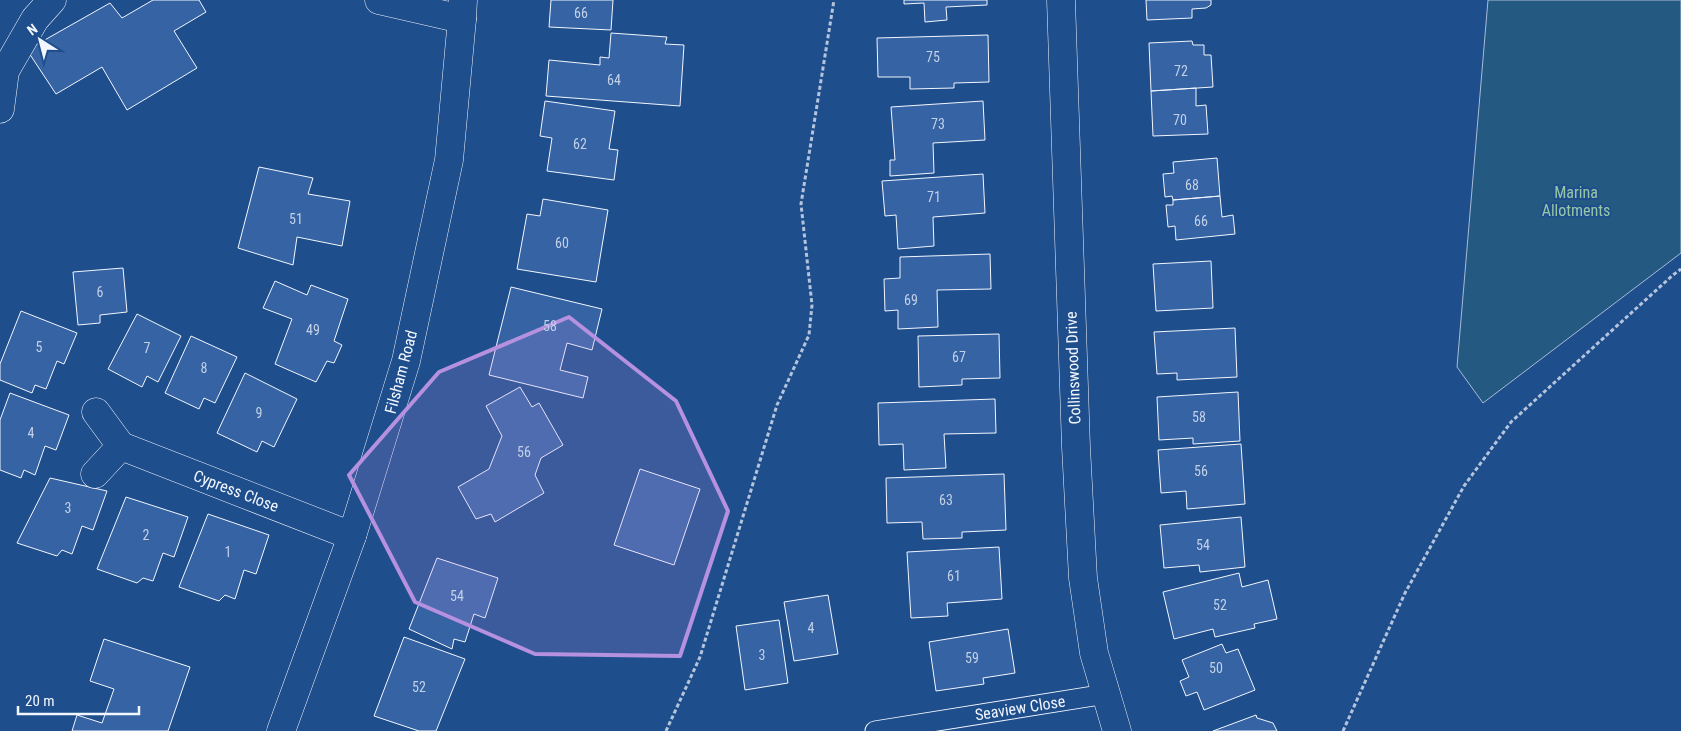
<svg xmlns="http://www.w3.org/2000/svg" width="1681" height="731" font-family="'Roboto Condensed',sans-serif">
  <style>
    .green { fill: #245a82; stroke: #a8bbd7 }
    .building { fill: #3563a3; stroke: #f2f6ff }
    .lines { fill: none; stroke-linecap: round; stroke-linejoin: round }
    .lane-casing { stroke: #f2f6ff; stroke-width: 21 }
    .street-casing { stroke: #f2f6ff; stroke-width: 29 }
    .secondary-casing { stroke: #f2f6ff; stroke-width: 29 }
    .path { stroke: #b3c4dc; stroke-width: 3; stroke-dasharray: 4 2.5; stroke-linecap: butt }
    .lane { stroke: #1f4e8c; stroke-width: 19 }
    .street { stroke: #1f4e8c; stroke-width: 28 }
    .secondary { stroke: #1f4e8c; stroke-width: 28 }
    .marked { fill: #b691df; fill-opacity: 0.2; stroke: #b691df; stroke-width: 4; stroke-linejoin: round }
    .labels { text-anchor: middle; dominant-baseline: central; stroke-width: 4; stroke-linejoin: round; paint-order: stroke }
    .number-label { font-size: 14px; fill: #c3d1e8 }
    .park-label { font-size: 16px; fill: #97c8a6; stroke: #1f4e8c }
    .street-label { font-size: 16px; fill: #f2f6ff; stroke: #1f4e8c }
  </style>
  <rect width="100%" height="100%" fill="#1f4e8c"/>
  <path class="green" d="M 1488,0 L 1681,0 L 1681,253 L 1483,403 L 1457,367 Z"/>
  <path class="building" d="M 153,0 L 199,0 L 206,12 L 174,31 L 197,68 L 127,110 L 102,67 L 56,94 L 27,50 L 110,3 L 122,18 Z
    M 551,0 L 613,0 L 611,30 L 549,27 Z
    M 904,0 L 987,0 L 987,5 L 946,7 L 947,20 L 925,22 L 924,3 L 904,4 Z
    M 1146,0 L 1211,0 L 1211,5 L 1206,8 L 1192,9 L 1192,18 L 1147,20 Z
    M 611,33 L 667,37 L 665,44 L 684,45 L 680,106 L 546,96 L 549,60 L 600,65 L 600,57 L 609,58 Z
    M 988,35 L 989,82 L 954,83 L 954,88 L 910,89 L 910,77 L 878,77 L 877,38 Z
    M 1192,41 L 1193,45 L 1204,45 L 1204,55 L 1211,55 L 1213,87 L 1151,91 L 1149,43 Z
    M 1196,88 L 1196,106 L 1206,105 L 1208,134 L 1153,136 L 1151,91 Z
    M 545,101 L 615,111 L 609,149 L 618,150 L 614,180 L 547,171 L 552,138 L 540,136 Z
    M 983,101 L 985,140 L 933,143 L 934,173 L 890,176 L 890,160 L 895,160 L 891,107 Z
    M 1217,158 L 1220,196 L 1173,200 L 1172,196 L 1165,197 L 1163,174 L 1174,173 L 1173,162 Z
    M 259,167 L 313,178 L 308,194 L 350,201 L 342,246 L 297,237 L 293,265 L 238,248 Z
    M 983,174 L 985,213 L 933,217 L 934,246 L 898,249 L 896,215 L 885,216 L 882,181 Z
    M 1220,196 L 1222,217 L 1233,215 L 1235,234 L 1176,240 L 1175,226 L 1168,227 L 1166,205 L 1173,205 L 1173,200 Z
    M 543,199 L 608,210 L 596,282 L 517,269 L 527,214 L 540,216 Z
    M 990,254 L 991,289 L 937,290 L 938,327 L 898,329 L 898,310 L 885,311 L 884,279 L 900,278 L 900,257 Z
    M 1211,261 L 1213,308 L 1156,311 L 1153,264 Z
    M 123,268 L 127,312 L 100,315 L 100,323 L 78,325 L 73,272 Z
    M 275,281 L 307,295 L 311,285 L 348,299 L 334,341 L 342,345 L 334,363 L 327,361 L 316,382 L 275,364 L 292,319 L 263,308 Z
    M 511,287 L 602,309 L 592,350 L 567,343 L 560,370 L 588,377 L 583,398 L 489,375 Z
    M 21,311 L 77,333 L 64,364 L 57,361 L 46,389 L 35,385 L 32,393 L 0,380 L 0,364 Z
    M 137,314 L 181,336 L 158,382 L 147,376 L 142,387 L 108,369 Z
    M 1235,328 L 1237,377 L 1177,380 L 1177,373 L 1157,374 L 1154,332 Z
    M 999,334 L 1000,378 L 962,379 L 962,385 L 919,387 L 918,336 Z
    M 191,336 L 237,357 L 215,403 L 204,398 L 199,409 L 165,393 Z
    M 245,373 L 297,399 L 274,447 L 262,441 L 257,452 L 217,433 Z
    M 520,387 L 532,407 L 539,403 L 563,445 L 541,458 L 535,475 L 544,493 L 495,522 L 491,514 L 476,519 L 458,487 L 489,469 L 502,436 L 486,406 Z
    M 1238,392 L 1240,441 L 1193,444 L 1193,438 L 1159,440 L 1157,397 Z
    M 10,393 L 69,415 L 56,450 L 45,446 L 35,475 L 24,470 L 21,478 L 0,470 L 0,420 Z
    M 995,399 L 996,433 L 944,434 L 946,468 L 904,470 L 903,444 L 879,445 L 878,403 Z
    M 1241,444 L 1245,504 L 1187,509 L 1186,491 L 1161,493 L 1158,450 Z
    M 640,469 L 700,489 L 674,565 L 614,545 Z
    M 1004,474 L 1006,530 L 962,532 L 962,538 L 923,539 L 922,522 L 887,523 L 886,478 Z
    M 50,478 L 107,491 L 93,530 L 82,526 L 72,554 L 62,550 L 57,556 L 17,543 Z
    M 126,497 L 188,517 L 174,557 L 163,553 L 153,581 L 143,578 L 137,583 L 97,569 Z
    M 208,514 L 269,535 L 256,574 L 244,570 L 235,599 L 225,595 L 219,601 L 179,587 Z
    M 1241,517 L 1245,567 L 1200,572 L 1199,565 L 1164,568 L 1160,525 Z
    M 999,547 L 1002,599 L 947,603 L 948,616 L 911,618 L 907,552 Z
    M 437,558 L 498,578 L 485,618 L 474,614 L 465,642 L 454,639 L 452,649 L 409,629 Z
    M 1239,573 L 1242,587 L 1268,580 L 1277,619 L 1254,624 L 1255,628 L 1215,637 L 1213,629 L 1174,639 L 1163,592 Z
    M 828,595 L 838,654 L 794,661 L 784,602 Z
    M 779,620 L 788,683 L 745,690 L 736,626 Z
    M 1008,629 L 1015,673 L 983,678 L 984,684 L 936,691 L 929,642 Z
    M 404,637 L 465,659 L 436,731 L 419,731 L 374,716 Z
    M 104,639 L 190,667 L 168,731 L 72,731 L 77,715 L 102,723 L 114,689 L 90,681 Z
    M 1222,644 L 1226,653 L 1238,649 L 1255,690 L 1204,710 L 1197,692 L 1186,696 L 1180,681 L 1189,677 L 1182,660 Z
    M 1256,715 L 1257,718 L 1273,723 L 1277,731 L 1213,731 Z"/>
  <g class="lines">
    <defs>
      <path id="lane" d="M 875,731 L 1106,694"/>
      <path id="street" d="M 379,0 L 462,19
        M 1061,0 L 1076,447 L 1083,578 L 1094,653 L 1117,731
        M 0,109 L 5,71 L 35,19 L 52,0
        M 96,412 L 121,446 L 352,536
        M 95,474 L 121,446"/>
      <path id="secondary" d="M 281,731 L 352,536 L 406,361 L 449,160 L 462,19 L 463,0"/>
    </defs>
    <use href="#lane" class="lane-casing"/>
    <use href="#street" class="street-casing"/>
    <use href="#secondary" class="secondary-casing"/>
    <path class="path" d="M 666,731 L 700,657 L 777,405 L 809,335 L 812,305 L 801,204 L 834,0
      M 1343,731 L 1405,593 L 1464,486 L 1511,422 L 1673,275 L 1681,269"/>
    <use href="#lane" class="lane"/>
    <use href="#street" class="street"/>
    <use href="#secondary" class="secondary"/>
  </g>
  <path class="marked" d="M 569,317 L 676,401 L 728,511 L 680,656 L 535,654 L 415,602 L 349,475 L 439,372 Z"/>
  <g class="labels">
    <g class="number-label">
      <text x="581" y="13">66</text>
      <text x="933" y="57">75</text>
      <text x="1181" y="71">72</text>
      <text x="614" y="80">64</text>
      <text x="1180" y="120">70</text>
      <text x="938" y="124">73</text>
      <text x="580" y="144">62</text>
      <text x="1192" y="185">68</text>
      <text x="934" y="197">71</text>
      <text x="296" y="219">51</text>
      <text x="1201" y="221">66</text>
      <text x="562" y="243">60</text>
      <text x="100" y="292">6</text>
      <text x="911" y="300">69</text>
      <text x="550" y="326">58</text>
      <text x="313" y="330">49</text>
      <text x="39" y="347">5</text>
      <text x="147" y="348">7</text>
      <text x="959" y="357">67</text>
      <text x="204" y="368">8</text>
      <text x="259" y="413">9</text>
      <text x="1199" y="417">58</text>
      <text x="31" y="433">4</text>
      <text x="524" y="452">56</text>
      <text x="1201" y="471">56</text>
      <text x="946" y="500">63</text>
      <text x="68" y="508">3</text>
      <text x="146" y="535">2</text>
      <text x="1203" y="545">54</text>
      <text x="228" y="552">1</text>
      <text x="954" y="576">61</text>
      <text x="457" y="596">54</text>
      <text x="1220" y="605">52</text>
      <text x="811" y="628">4</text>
      <text x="762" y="655">3</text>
      <text x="972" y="658">59</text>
      <text x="1216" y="668">50</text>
      <text x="419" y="687">52</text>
    </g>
    <g class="park-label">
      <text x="1576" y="192">Marina<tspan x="1576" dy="18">Allotments</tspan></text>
    </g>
    <g class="street-label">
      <text transform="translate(1073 368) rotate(-92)">Collinswood Drive</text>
      <text transform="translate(401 372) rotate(-75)">Filsham Road</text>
      <text transform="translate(236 491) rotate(21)">Cypress Close</text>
      <text transform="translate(1020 708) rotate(-9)">Seaview Close</text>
    </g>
  </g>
  <g transform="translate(40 40) rotate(324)" stroke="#1f4e8c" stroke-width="4" paint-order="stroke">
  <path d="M0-4L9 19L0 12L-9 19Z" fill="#f2f6ff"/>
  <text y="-8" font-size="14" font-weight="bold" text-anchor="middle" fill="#f2f6ff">N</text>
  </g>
  <path d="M18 706v8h121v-8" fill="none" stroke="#f2f6ff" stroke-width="2.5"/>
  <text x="25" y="706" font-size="15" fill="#f2f6ff" stroke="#1f4e8c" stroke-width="4" paint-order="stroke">20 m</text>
</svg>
